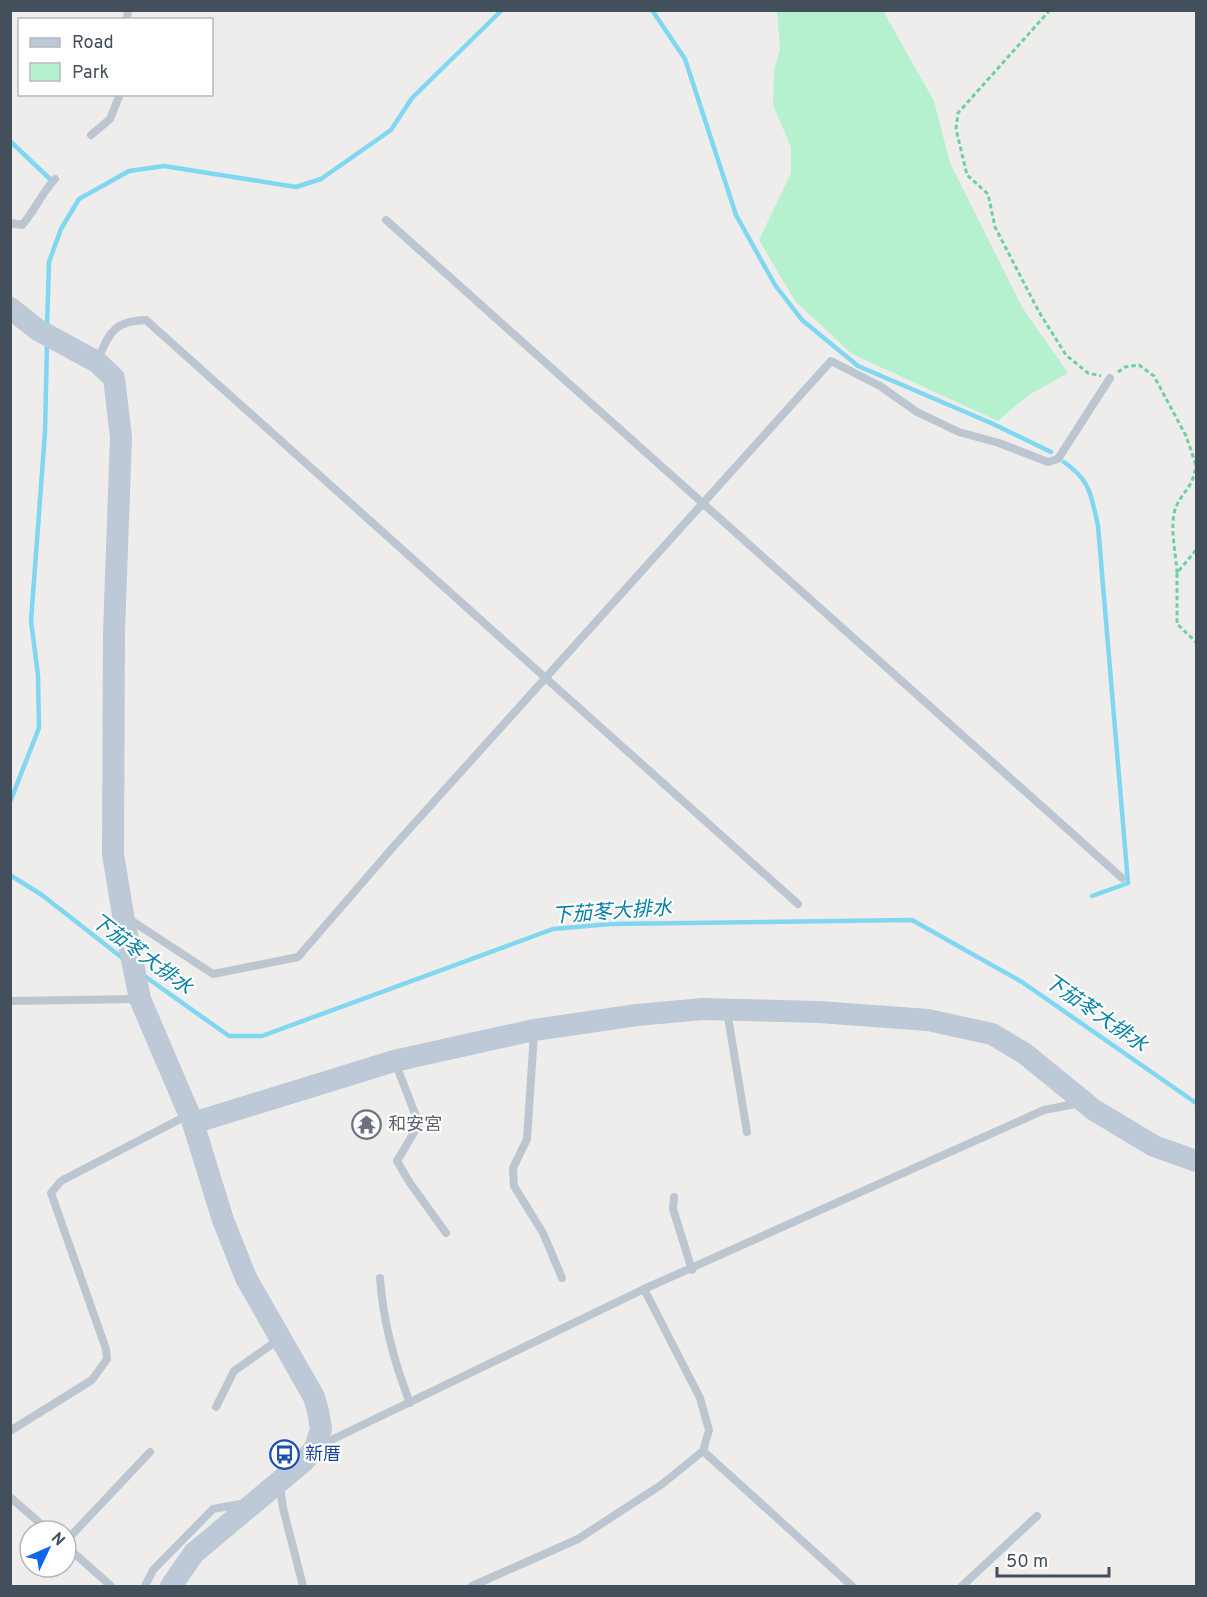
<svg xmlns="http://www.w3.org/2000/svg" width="1207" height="1597" font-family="Overpass,'Noto Sans TC',sans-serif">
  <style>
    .green { fill: #b5f1ce }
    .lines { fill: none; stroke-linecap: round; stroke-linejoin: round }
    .stream { stroke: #7fd7f2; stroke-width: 4.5 }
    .path { stroke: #6bd1a2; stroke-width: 3; stroke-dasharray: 4.5 3; stroke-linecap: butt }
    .lane { stroke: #bbc6d0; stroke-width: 8 }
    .secondary { stroke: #bdc9d7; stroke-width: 22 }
    .labels { text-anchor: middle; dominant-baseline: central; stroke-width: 4.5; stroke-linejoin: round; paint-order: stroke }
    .worship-label { font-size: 18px; fill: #5b616d; stroke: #fff; text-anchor: start }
    .transit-label { font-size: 18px; fill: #164399; stroke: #fff; text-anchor: start }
    .water-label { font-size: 20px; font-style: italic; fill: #0380a7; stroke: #fff }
  </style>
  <rect width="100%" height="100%" fill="#efecec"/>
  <path class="green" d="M 777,11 L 883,11 L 934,101 L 950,163 L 1022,307 L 1068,373 L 1027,396 L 998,421 L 852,354 L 795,301 L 759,240 L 791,173 L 791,147 L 773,105 L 774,71 L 780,49 Z"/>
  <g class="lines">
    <path class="stream" d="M 652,10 L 685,59 L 736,215 L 775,285 L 802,320 L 858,366 L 991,423 L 1051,452
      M 10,141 L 51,180
      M 47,326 L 49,262 L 61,229 L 79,199 L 129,171 L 164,166 L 296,187 L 321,179 L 391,130 L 412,98 L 502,10
      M 1064,462 C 1091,481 1091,495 1098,526 L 1128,883 L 1092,896
      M 10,802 L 39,728 L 38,675 L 31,621 L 45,432 L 47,344
      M 10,875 L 42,895 L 125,960
      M 143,975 L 229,1036 L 262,1036 L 553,929 L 610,924 L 912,920 L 1022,982 L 1196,1103"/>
    <path class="path" d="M 1050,10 L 958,113 L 956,129 L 967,175 L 988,194 L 995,227 L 1039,312 L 1066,355 L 1088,373 L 1101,376
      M 1118,372 L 1125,367 L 1139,365 L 1154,376 L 1186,436 L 1196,465
      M 1196,550 L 1177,573 L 1177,624 L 1196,642
      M 1177,573 C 1176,554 1169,524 1176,507 C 1184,489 1193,488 1196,465"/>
    <path class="lane" d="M 127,20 L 128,10
      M 91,135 L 110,119 L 120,94
      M 386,220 L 1122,878
      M 10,223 L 22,225 C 35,211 42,192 55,179
      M 98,359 C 110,332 114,321 146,320 L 798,904
      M 129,919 L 213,974 L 298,957 L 394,846 L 831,361 L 880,386 L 917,412 L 959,432 L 999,443 L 1048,462 L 1058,459 L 1110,378
      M 10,1001 L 138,999
      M 727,1011 L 747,1132
      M 534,1034 L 527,1139 L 513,1168 L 514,1186 L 543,1233 L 562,1278
      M 395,1062 L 419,1124 L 397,1161 L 410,1183 L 446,1233
      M 674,1197 L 673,1209 L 692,1270
      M 380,1278 C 383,1322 394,1362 410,1403
      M 216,1407 L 234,1371 L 278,1340
      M 10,1431 L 92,1380 L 107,1359 L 106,1349 L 51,1193 L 61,1181 L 186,1116
      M 321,1445 L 644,1289 L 1044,1110 L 1080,1103
      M 703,1451 L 852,1586
      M 280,1486 L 283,1508 L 303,1586
      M 10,1497 L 49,1531
      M 66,1541 L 150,1452
      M 66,1546 L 111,1586
      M 145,1586 L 153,1570 L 213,1509 L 241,1504
      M 472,1586 L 578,1539 L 661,1485 L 703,1451 L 709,1430 L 700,1398 L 644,1289
      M 962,1586 L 1037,1516"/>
    <path class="secondary" d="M 10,308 L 38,330 L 97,362 L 114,378 L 121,437 L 114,632 L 113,854 L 123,915 L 140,999 L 193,1123 L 223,1220 L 246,1278 L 314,1397 L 318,1411 L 321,1429 L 315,1448 L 304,1461 L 194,1553 L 171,1586
      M 193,1123 L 394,1061 L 534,1030 L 637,1015 L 703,1009 L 819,1012 L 928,1020 L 992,1034 L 1024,1053 L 1094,1110 L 1154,1146 L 1196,1161"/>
  </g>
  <defs>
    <symbol id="temple-ring" viewBox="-11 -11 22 22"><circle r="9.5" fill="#fff" stroke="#6b7280" stroke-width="1.5"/><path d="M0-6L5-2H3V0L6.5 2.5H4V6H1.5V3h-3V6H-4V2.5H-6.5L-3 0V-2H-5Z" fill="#6b7280"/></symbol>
    <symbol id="bus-ring" viewBox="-11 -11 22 22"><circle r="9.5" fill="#fff" stroke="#1a4fb4" stroke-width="1.5"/><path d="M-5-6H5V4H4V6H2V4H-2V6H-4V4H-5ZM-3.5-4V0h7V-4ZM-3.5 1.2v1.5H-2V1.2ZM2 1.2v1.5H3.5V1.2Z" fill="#1a4fb4"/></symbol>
  </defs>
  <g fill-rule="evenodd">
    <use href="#temple-ring" x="350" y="1108" width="33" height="33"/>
    <use href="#bus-ring" x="268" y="1438" width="33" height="33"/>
  </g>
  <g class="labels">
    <g class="worship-label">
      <text x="388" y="1125">和安宮</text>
    </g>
    <g class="transit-label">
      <text x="305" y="1455">新厝</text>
    </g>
    <g class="water-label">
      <text transform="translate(612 913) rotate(-4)">下茄苳大排水</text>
      <text transform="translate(141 955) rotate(37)">下茄苳大排水</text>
      <text transform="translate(1095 1014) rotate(35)">下茄苳大排水</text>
    </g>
  </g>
  <rect width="1207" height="1597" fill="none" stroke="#434f5b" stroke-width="24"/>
  <rect x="18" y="18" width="195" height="78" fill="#ffffff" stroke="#b4b9bd" stroke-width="1.5"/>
  <rect x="30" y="38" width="30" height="9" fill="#bdc9d7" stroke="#b4b9bd" stroke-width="1.5"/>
  <text x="72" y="48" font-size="18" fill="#434f5b">Road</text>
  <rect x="30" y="63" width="30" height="18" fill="#b5f1ce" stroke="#b4b9bd" stroke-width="1.5"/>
  <text x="72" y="78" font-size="18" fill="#434f5b">Park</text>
  <g transform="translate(48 1549) rotate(46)"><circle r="28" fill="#ffffff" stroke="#b4b9bd" stroke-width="1.5"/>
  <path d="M0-4.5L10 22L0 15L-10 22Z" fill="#0c66e9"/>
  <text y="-9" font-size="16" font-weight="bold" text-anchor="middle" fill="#434f5b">N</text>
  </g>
  <path d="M997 1567v9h112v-9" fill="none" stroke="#434f5b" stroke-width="3"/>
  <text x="1006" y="1567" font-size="18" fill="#434f5b" stroke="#ffffff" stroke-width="4.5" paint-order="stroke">50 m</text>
</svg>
